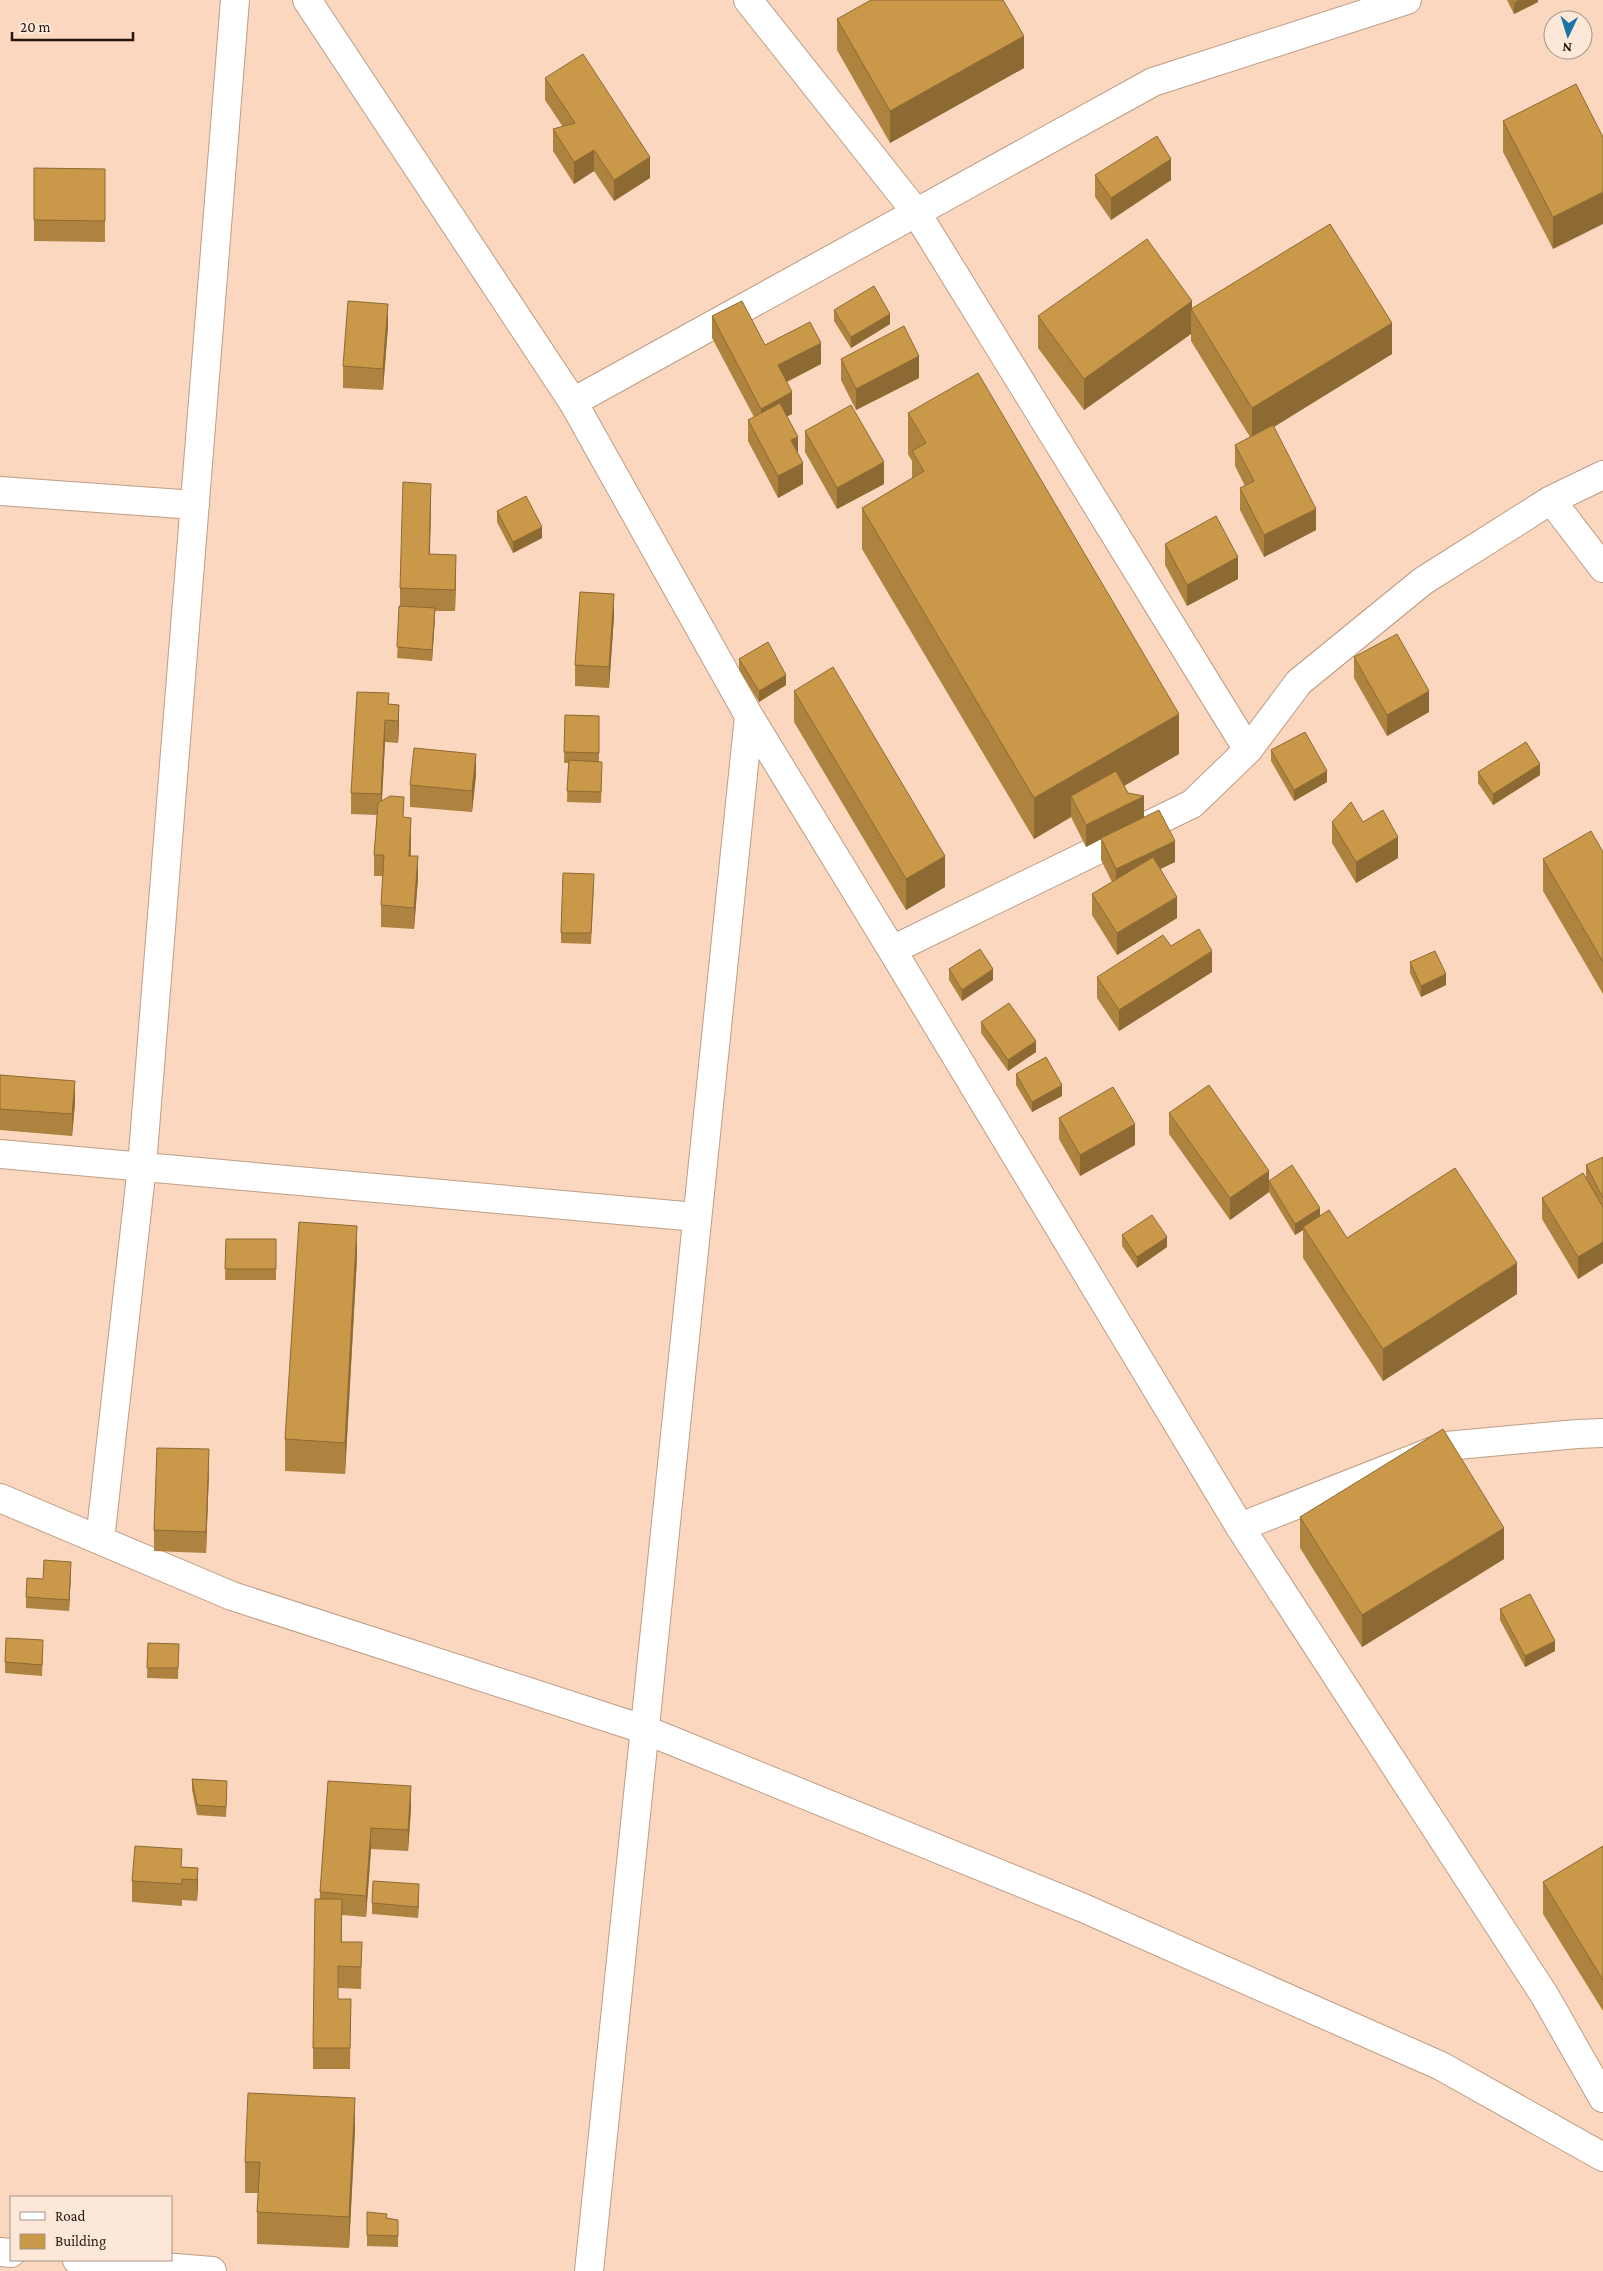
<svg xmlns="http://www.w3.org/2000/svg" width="1603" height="2271" font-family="'Crimson Pro',serif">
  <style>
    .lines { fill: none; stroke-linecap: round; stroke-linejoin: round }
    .minor-casing { stroke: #be9d85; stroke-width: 30 }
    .minor { stroke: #fff; stroke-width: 28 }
    .wall { fill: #ae833f }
    .shaded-wall { fill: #8d6a33 }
    .building { fill: #ca9849; stroke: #8d6a33 }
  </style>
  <rect width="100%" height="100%" fill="#fad7be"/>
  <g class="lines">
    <defs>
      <path id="minor" d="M 307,0 L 573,402 L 749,716 L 892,950 L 1240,1527 L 1545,1996 L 1603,2098
        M 748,0 L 916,212 L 1248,750
        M 573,402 L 1153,82 L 1407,0
        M 0,491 L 195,505
        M 1551,500 L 1603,568
        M 892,950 L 1192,804 L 1248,750 L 1299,682 L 1423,581 L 1551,500 L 1603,475
        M 0,1154 L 696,1217
        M 0,1498 L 232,1596 L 643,1729 L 1081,1907 L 1441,2066 L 1603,2157
        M 1240,1527 L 1446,1446 L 1577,1434 L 1603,1433
        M 100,1540 L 142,1166 L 235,0
        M 0,2252 L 11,2253
        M 77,2260 L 212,2271
        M 589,2271 L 749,716"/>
    </defs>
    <use href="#minor" class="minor-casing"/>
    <use href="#minor" class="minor"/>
  </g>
  <path class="wall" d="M 1507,0 L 1538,0 L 1538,2 L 1514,14 Z
    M 837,19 L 1024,68 L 890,143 L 837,50 Z
    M 545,78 L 650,178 L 614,201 L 594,171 L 574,184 L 553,151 L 553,129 L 563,127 L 545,100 Z
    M 1503,121 L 1603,137 L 1553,249 L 1503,152 Z
    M 34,168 L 105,169 L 105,242 L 34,241 Z
    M 1095,175 L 1171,180 L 1111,220 L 1095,197 Z
    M 1192,308 L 1392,354 L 1274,427 L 1316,530 L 1264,557 L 1240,510 L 1240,488 L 1245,486 L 1235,466 L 1235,445 L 1250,437 L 1191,341 L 1191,334 L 1084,410 L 1038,348 L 1038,316 Z
    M 834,310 L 890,324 L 851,348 L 834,321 Z
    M 712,316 L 765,345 L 821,364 L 787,382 L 792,414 L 787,416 L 798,453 L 803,484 L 778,498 L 748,441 L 748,420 L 754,417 L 712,338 Z
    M 388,326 L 383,390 L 343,388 L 343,366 Z
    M 841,359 L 919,378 L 856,410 L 841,380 Z
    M 908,413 L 1179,754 L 1124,786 L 1128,793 L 1175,862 L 1160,869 L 1177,918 L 1117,955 L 1092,915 L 1092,894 L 1112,882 L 1101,860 L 1101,839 L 1086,847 L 1071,817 L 1034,839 L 862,549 L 862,508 L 912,478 L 912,461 L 908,454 Z
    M 805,431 L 884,484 L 837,509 L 805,452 Z
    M 431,505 L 430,554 L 456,577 L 455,611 L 435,611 L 432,661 L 397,658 L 400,606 L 400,588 Z
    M 497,511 L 542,538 L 513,553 L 497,522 Z
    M 1165,544 L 1238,579 L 1187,606 L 1165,565 Z
    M 614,616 L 609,688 L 575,686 L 575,665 Z
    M 1354,657 L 1429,712 L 1387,736 L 1354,678 Z
    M 739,659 L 786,685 L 759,702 L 739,670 Z
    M 794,691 L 945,887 L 906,910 L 794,722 Z
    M 389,704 L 399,705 L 399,726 L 398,743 L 385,742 L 382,801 L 404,817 L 411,839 L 411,856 L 418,878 L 414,929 L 381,927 L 381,905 L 383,876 L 374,876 L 374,855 L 377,815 L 351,814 L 351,793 Z
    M 565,715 L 599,716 L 599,762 L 602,773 L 601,803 L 567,802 L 568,763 L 564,763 Z
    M 1271,750 L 1327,782 L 1294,801 L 1271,761 Z
    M 1478,772 L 1540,775 L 1493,805 L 1478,783 Z
    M 476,775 L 472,812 L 410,807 L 410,785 Z
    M 1332,822 L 1363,822 L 1398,858 L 1356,883 L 1332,843 Z
    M 1603,852 L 1603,994 L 1543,891 L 1543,859 Z
    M 594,885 L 591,944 L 561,943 L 561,933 Z
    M 1171,946 L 1212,972 L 1119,1031 L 1097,998 L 1097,977 Z
    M 1410,962 L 1446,985 L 1421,997 L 1410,973 Z
    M 949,969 L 993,980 L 962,1001 L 949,980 Z
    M 981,1022 L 1036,1052 L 1008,1071 L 981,1033 Z
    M 1016,1074 L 1062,1096 L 1032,1112 L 1016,1085 Z
    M 0,1075 L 75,1103 L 72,1136 L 0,1130 Z
    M 1169,1113 L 1320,1216 L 1347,1238 L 1517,1294 L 1383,1381 L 1303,1258 L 1303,1230 L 1295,1235 L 1269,1192 L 1230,1220 L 1169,1134 Z
    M 1059,1118 L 1135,1145 L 1080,1176 L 1059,1139 Z
    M 1603,1157 L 1603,1263 L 1578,1279 L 1542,1219 L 1542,1198 L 1586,1179 L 1586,1165 Z
    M 1122,1235 L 1167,1247 L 1137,1268 L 1122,1246 Z
    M 226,1239 L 276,1239 L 276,1280 L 225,1280 Z
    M 357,1257 L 345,1474 L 285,1471 L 285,1439 Z
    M 209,1471 L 206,1553 L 154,1551 L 154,1530 Z
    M 1300,1517 L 1504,1559 L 1362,1647 L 1300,1548 Z
    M 71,1573 L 69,1611 L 26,1608 L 26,1597 L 43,1579 Z
    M 1500,1609 L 1555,1651 L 1525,1667 L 1500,1620 Z
    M 148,1643 L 179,1644 L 178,1679 L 147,1678 Z
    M 43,1651 L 42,1676 L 5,1673 L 5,1662 Z
    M 192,1779 L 227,1792 L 226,1817 L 197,1815 L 192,1790 Z
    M 328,1781 L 411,1808 L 408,1851 L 371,1849 L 366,1917 L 342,1915 L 342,1942 L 362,1942 L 361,1989 L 338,1988 L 338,1999 L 351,1999 L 350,2069 L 313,2069 L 313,2048 L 320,1892 Z
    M 1603,1846 L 1603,2011 L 1543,1914 L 1543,1882 Z
    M 182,1867 L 198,1868 L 197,1901 L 182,1900 L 182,1906 L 132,1902 L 132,1881 Z
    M 419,1895 L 418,1918 L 372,1914 L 372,1903 Z
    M 355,2130 L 349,2248 L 257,2244 L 257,2212 L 258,2193 L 245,2193 L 245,2162 Z
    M 367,2212 L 387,2218 L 398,2220 L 398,2247 L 367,2246 Z"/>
  <path class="shaded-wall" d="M 1520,0 L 1538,0 L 1538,2 L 1514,14 L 1514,3 Z
    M 1024,36 L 1024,68 L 890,143 L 890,111 Z
    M 594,150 L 594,171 L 574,184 L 574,162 Z
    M 650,157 L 650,178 L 614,201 L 614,180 Z
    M 1171,159 L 1171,180 L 1111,220 L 1111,198 Z
    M 1603,192 L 1603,224 L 1553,249 L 1553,217 Z
    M 1192,301 L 1192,312 L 1191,309 L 1191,334 L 1084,410 L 1084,379 Z
    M 388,304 L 388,326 L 383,390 L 383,369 Z
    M 890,314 L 890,324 L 851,348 L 851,337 Z
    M 1392,323 L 1392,354 L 1252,440 L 1252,408 Z
    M 821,343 L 821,364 L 778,386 L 778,365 Z
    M 919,356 L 919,378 L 856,410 L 856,389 Z
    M 792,392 L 792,414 L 761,430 L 761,409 Z
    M 798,437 L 798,458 L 791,440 Z
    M 884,462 L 884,484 L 837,509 L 837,488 Z
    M 803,463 L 803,484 L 778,498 L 778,476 Z
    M 431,484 L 431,505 L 429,575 L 429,554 Z
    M 1316,509 L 1316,530 L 1264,557 L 1264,535 Z
    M 542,527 L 542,538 L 513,553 L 513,542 Z
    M 456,555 L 456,577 L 455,611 L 455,590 Z
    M 1238,557 L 1238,579 L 1187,606 L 1187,585 Z
    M 614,594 L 614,616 L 609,688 L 609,667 Z
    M 435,608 L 435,619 L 432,661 L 432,650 Z
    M 786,675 L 786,685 L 759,702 L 759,691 Z
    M 1429,691 L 1429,712 L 1387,736 L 1387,715 Z
    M 399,705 L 399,726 L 398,743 L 398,721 Z
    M 1179,714 L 1179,754 L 1079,812 L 1071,796 L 1071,817 L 1034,839 L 1034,798 Z
    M 385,720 L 385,742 L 381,815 L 381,794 Z
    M 476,754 L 476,775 L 472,812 L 472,791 Z
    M 1540,764 L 1540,775 L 1493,805 L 1493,794 Z
    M 1327,771 L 1327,782 L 1294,801 L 1294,790 Z
    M 1144,796 L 1144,817 L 1086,847 L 1086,825 Z
    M 411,818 L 411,839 L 409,877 L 409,856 Z
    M 1398,837 L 1398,858 L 1356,883 L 1356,862 Z
    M 1175,841 L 1175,862 L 1116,890 L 1116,869 Z
    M 418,856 L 418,878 L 414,929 L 414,908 Z
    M 945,856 L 945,887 L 906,910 L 906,879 Z
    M 1177,897 L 1177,918 L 1117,955 L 1117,933 Z
    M 1212,951 L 1212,972 L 1119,1031 L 1119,1010 Z
    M 993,969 L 993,980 L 962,1001 L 962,990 Z
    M 1446,974 L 1446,985 L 1421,997 L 1421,986 Z
    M 1036,1041 L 1036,1052 L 1008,1071 L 1008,1060 Z
    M 75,1081 L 75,1103 L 72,1136 L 72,1114 Z
    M 1062,1085 L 1062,1096 L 1032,1112 L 1032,1102 Z
    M 1135,1124 L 1135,1145 L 1080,1176 L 1080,1155 Z
    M 1269,1171 L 1269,1192 L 1230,1220 L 1230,1198 Z
    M 1320,1208 L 1320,1219 L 1303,1227 L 1303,1230 L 1295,1235 L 1295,1224 Z
    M 357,1226 L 357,1257 L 345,1474 L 345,1443 Z
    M 1167,1237 L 1167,1247 L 1137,1268 L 1137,1257 Z
    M 1603,1242 L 1603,1263 L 1578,1279 L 1578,1257 Z
    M 1517,1263 L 1517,1294 L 1383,1381 L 1383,1349 Z
    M 209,1449 L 209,1471 L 206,1553 L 206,1532 Z
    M 1504,1528 L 1504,1559 L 1362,1647 L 1362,1615 Z
    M 71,1562 L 71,1573 L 69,1611 L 69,1600 Z
    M 1555,1641 L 1555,1651 L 1525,1667 L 1525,1656 Z
    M 411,1786 L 411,1808 L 408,1851 L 408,1830 Z
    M 371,1828 L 371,1849 L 366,1917 L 366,1896 Z
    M 198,1868 L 198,1889 L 197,1901 L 197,1880 Z
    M 419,1884 L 419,1895 L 418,1918 L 418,1907 Z
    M 355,2098 L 355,2130 L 349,2248 L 349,2217 Z"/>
  <path class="building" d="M 871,0 L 1003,0 L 1024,36 L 890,111 L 837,19 Z
    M 1512,0 L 1520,0 L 1514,3 Z
    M 583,54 L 650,157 L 614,180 L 594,150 L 574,162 L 553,129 L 575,123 L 545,78 Z
    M 1576,84 L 1603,137 L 1603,192 L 1553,217 L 1503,121 Z
    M 1157,136 L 1171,159 L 1111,198 L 1095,175 Z
    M 34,168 L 105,169 L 105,221 L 34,220 Z
    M 1330,224 L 1392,323 L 1252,408 L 1191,309 Z
    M 1147,239 L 1192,301 L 1084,379 L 1038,316 Z
    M 874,286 L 890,314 L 851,337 L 834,310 Z
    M 348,301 L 388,304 L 383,369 L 343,366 Z
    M 742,301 L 765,345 L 810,322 L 821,343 L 778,365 L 792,392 L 761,409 L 712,316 Z
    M 904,326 L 919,356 L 856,389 L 841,359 Z
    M 978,373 L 1179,714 L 1034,798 L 862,508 L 924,471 L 912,451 L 926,443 L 908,413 Z
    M 780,403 L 798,437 L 791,440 L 803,463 L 778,476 L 748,420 Z
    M 851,405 L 884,462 L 837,488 L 805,431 Z
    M 1273,425 L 1316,509 L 1264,535 L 1240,488 L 1254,481 L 1235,445 Z
    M 403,482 L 431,484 L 429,554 L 456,555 L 455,590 L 400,588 Z
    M 526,496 L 542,527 L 513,542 L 497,511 Z
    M 1216,516 L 1238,557 L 1187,585 L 1165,544 Z
    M 580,592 L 614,594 L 609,667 L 575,665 Z
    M 399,606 L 435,608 L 432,650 L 397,647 Z
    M 1397,634 L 1429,691 L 1387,715 L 1354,657 Z
    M 768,642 L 786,675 L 759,691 L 739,659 Z
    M 833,667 L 945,856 L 906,879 L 794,691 Z
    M 357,692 L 389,693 L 388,704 L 399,705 L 398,721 L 385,720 L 381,794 L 351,793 Z
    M 565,715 L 599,716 L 599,753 L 564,752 Z
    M 1305,732 L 1327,771 L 1294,790 L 1271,750 Z
    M 1526,742 L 1540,764 L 1493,794 L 1478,772 Z
    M 414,748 L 476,754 L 472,791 L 410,785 Z
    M 569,760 L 602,762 L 601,792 L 567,791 Z
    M 1116,771 L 1128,793 L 1144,796 L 1086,825 L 1071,796 Z
    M 390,796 L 404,797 L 403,817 L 411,818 L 409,856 L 418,856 L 414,908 L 381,905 L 384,855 L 374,855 L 378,803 Z
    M 1351,802 L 1363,822 L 1383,810 L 1398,837 L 1356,862 L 1332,822 Z
    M 1159,810 L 1175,841 L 1116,869 L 1101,838 Z
    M 1591,831 L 1603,852 L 1603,962 L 1543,859 Z
    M 1153,857 L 1177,897 L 1117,933 L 1092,894 Z
    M 563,873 L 594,874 L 591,933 L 561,933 Z
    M 1199,929 L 1212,951 L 1119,1010 L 1097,977 L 1163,935 L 1171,946 Z
    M 980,949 L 993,969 L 962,990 L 949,969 Z
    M 1435,951 L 1446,974 L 1421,986 L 1410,962 Z
    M 1009,1003 L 1036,1041 L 1008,1060 L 981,1022 Z
    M 1046,1057 L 1062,1085 L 1032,1102 L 1016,1074 Z
    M 0,1075 L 75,1081 L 72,1114 L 0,1109 Z
    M 1209,1085 L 1269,1171 L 1230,1198 L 1169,1113 Z
    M 1113,1087 L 1135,1124 L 1080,1155 L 1059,1118 Z
    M 1603,1157 L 1603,1198 L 1586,1165 Z
    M 1292,1165 L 1320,1208 L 1295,1224 L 1269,1181 Z
    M 1455,1168 L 1517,1263 L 1383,1349 L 1303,1227 L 1329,1210 L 1347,1238 Z
    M 1583,1173 L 1603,1207 L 1603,1242 L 1578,1257 L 1542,1198 Z
    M 1152,1215 L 1167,1237 L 1137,1257 L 1122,1235 Z
    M 299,1222 L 357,1226 L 345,1443 L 285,1439 Z
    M 226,1239 L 276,1239 L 276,1269 L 225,1269 Z
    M 1443,1429 L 1504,1528 L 1362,1615 L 1300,1517 Z
    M 157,1448 L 209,1449 L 206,1532 L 154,1530 Z
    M 44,1560 L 71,1562 L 69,1600 L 26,1597 L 27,1578 L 43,1579 Z
    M 1530,1594 L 1555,1641 L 1525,1656 L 1500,1609 Z
    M 6,1638 L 43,1640 L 42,1665 L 5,1662 Z
    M 148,1643 L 179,1644 L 178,1668 L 147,1668 Z
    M 192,1779 L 227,1781 L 226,1807 L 197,1805 Z
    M 328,1781 L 411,1786 L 408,1830 L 371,1828 L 366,1896 L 320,1892 Z
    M 135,1846 L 182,1849 L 181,1867 L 198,1868 L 197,1880 L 182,1879 L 182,1884 L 132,1881 Z
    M 1603,1846 L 1603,1980 L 1543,1882 Z
    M 373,1881 L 419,1884 L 418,1907 L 372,1903 Z
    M 315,1899 L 342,1899 L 341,1942 L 362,1942 L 361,1967 L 338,1966 L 338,1999 L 351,1999 L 350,2048 L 313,2048 Z
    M 248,2093 L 355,2098 L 349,2217 L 257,2212 L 260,2162 L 245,2162 Z
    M 367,2212 L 387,2214 L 386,2218 L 398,2220 L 398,2236 L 367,2235 Z"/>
  <rect x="10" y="2196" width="162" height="65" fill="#fde7d8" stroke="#a69488"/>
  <rect x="20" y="2212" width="25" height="8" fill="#ffffff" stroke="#a69488"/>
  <text x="55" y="2221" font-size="15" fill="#24170f">Road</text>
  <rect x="20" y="2234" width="25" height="15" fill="#ca9849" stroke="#a69488"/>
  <text x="55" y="2246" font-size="15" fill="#24170f">Building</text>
  <g transform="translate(1568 35) rotate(184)"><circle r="24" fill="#fde7d8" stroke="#a69488"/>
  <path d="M0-4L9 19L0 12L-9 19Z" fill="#1975a3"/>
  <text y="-8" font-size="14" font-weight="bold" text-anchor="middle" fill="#24170f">N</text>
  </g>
  <path d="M12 32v8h121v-8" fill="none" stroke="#24170f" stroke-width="2.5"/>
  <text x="20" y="32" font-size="15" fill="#24170f" stroke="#fde7d8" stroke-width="4" paint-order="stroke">20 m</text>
</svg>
